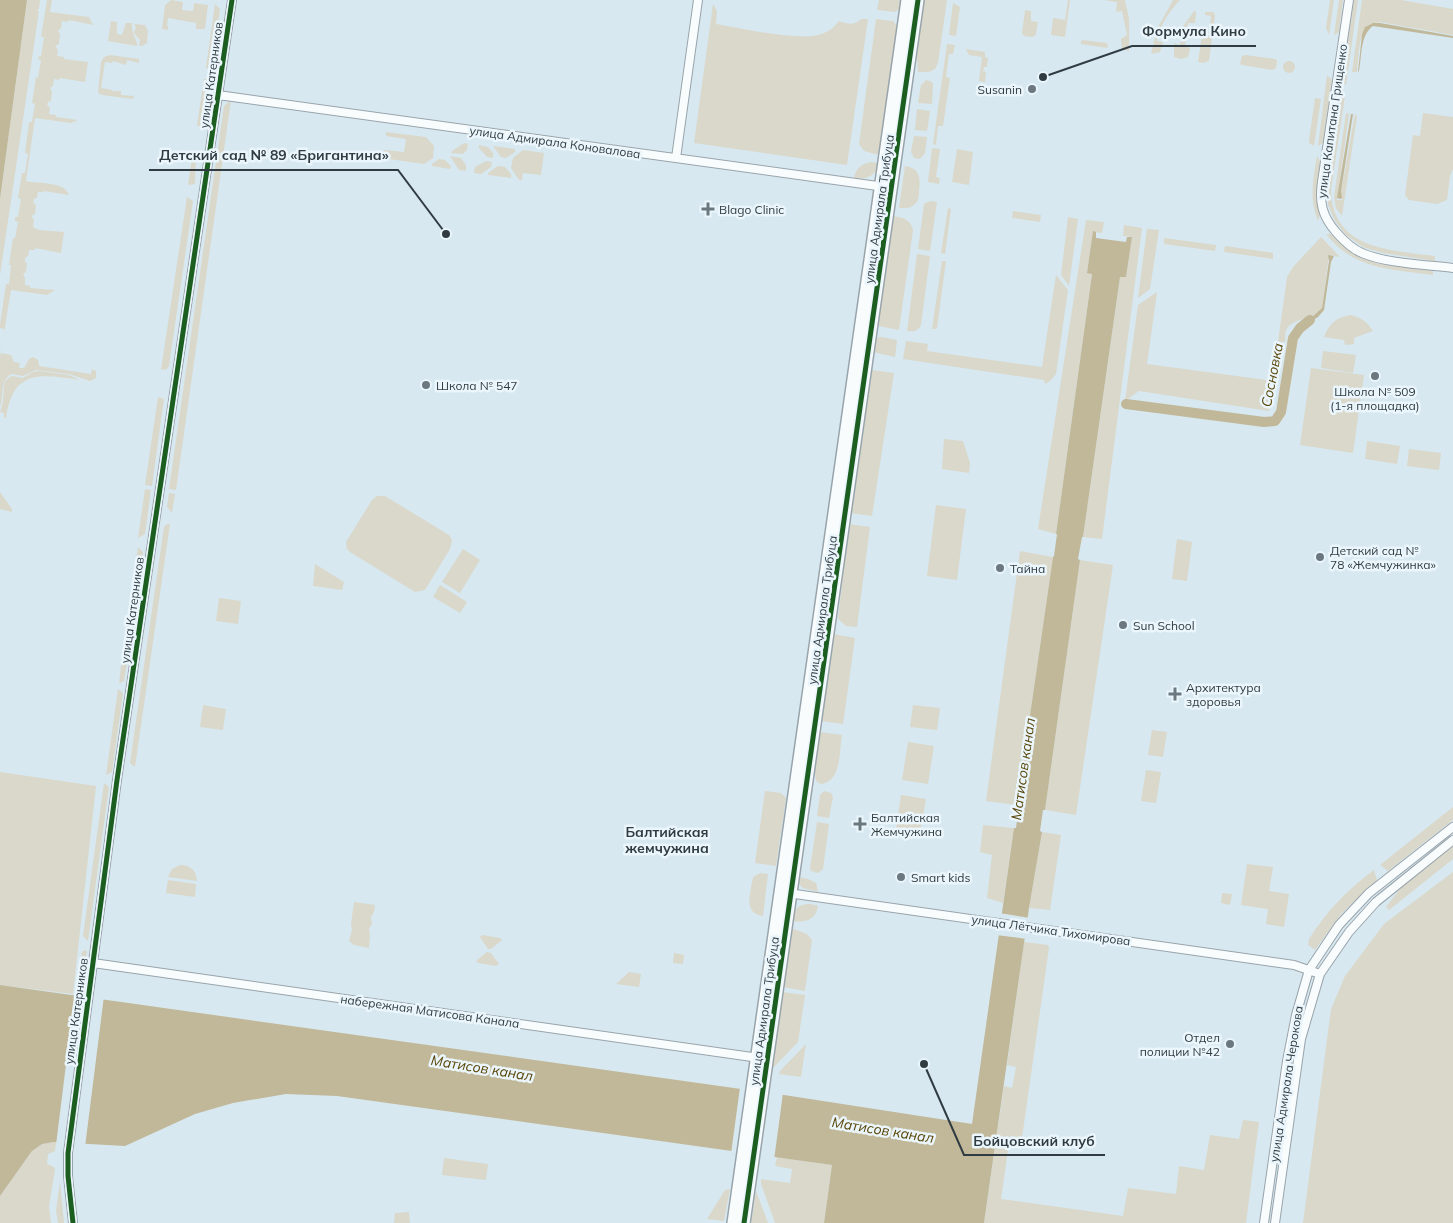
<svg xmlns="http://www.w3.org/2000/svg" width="1453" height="1223" font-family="Mulish,sans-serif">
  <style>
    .green { fill: #d9d8ca }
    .water { fill: #c0b898 }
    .pier { fill: #d8e8f0 }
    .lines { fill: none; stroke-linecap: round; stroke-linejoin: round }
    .canal { stroke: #c0b898; stroke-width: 10 }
    .street-casing { stroke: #98a4ab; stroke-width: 10 }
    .secondary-casing { stroke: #98a4ab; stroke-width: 14 }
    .street { stroke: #f9fcfd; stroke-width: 8 }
    .secondary { stroke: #f9fcfd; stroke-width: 11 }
    .cycleway-casing { stroke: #eaf5fc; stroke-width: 8 }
    .cycleway { stroke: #1b5e20; stroke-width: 5 }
    .poi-dot { fill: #6b787f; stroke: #eaf5fc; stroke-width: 2 }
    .labels { text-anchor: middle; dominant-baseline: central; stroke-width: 5; stroke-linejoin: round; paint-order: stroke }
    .street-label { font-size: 12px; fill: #303c42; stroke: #eaf5fc }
    .poi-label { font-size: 12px; fill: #303c42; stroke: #eaf5fc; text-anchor: start }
    .water-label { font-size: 14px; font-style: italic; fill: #5a4608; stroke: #eaf5fc }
    .neighbourhood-label { font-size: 14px; font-weight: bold; fill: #303c42; stroke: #eaf5fc }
    .leader { fill: none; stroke: #303c42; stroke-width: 2 }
    .callout-dot { fill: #303c42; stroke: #eaf5fc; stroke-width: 2 }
    .callout-label { font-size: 14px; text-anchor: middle; font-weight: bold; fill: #303c42; stroke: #eaf5fc; stroke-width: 5; stroke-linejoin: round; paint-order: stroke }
  </style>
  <rect width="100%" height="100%" fill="#d8e8f0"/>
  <path class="green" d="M 27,0 L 40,0 L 39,9 L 36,10 L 39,11 L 0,275 L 0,199 Z
    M 47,0 L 52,0 L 50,12 L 89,17 L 93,25 L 69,20 L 68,22 L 62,21 L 61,28 L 58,31 L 60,34 L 59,44 L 55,46 L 58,50 L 57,56 L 64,57 L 64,59 L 88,62 L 85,82 L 60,78 L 59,80 L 54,79 L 53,86 L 50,88 L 52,92 L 51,101 L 48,102 L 47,105 L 50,108 L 49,114 L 56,115 L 56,117 L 78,120 L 71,123 L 35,118 L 26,181 C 38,184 65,181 69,195 L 44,191 L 43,192 L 38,192 L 37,198 L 34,199 L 33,202 L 36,205 L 35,214 L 31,216 L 34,220 L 33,227 L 39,230 L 64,232 L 61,253 L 35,248 L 35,250 L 29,250 L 28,256 L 25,258 L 25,262 L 27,263 L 26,272 L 23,274 L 25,278 L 25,285 L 30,286 L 30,288 L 55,290 L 47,295 L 11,290 L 4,333 L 4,329 L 0,328 L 0,325 L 6,284 L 9,284 L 11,265 L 9,265 L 13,238 L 15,238 L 18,222 L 15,221 L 15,217 L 18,217 L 21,199 L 18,198 L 22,173 L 25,173 L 28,154 L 25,153 L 29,122 L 32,122 L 35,104 L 32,103 L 36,77 L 38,78 L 41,60 L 38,59 L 39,56 L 41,56 L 44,37 L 41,37 Z
    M 171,0 L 183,2 L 182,10 L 193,11 L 194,3 L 208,5 L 205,29 L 196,29 L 196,23 L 168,18 L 167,26 L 168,26 L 168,30 L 162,29 L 165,5 Z
    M 879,0 L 901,0 L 900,8 L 895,12 L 877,10 Z
    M 923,0 L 947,0 L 938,63 L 935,69 L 929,72 L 918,72 L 916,47 Z
    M 1068,0 L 1070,0 L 1065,37 L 1051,35 L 1053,18 L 1065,20 Z
    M 1104,0 L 1125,0 L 1129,19 L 1129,51 L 1122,49 L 1121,39 L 1127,35 L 1122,11 L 1116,12 L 1117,2 Z
    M 1173,0 L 1180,0 C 1170,11 1159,25 1157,41 L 1163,42 L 1160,52 L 1151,54 L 1157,29 Z
    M 1330,0 L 1334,0 L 1329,35 L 1326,28 Z
    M 1339,0 L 1343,0 L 1339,32 L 1334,35 Z
    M 1354,0 L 1358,0 L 1346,85 L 1342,83 Z
    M 1362,0 L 1401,0 L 1453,9 L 1453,35 L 1380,22 C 1375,23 1369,23 1365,28 C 1359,35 1358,62 1357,72 L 1352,72 Z
    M 953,3 L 960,7 L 956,36 L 949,35 Z
    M 215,4 L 220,9 L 212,69 L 206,68 Z
    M 713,4 L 717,11 L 716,24 C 740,28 804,43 824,33 C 830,31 835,26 839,21 C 848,24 854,26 861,19 L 868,19 L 847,165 L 694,143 Z
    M 1025,10 L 1031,11 L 1031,21 L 1038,22 L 1036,34 L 1033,37 L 1024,36 L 1022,33 Z
    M 1195,10 L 1196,13 L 1195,23 L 1188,23 L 1185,46 L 1190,48 L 1188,57 L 1181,59 L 1174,57 L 1174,43 L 1179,45 L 1184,37 L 1180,33 L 1181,29 Z
    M 1205,12 L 1213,12 L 1215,15 L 1209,61 L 1203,63 L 1198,62 L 1202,35 L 1209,36 L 1211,16 L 1205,15 Z
    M 876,19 L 893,21 L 897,26 L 879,155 L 864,151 L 859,144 Z
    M 111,21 L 117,22 L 117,34 L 122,35 L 126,23 L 132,23 C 131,34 137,38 137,46 L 108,41 Z
    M 134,24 L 145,25 L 148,31 L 147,43 L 142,46 L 139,46 L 140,40 L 134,33 L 136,27 Z
    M 1083,40 L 1107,43 L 1108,46 L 1107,48 L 1081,44 L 1081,41 Z
    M 947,44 L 955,45 L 953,54 L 949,54 L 946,77 L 950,78 L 943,126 L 938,126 L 936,145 L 933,144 Z
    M 966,49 L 985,52 L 985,57 L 988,58 L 987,67 L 984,67 L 983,71 L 986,72 L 985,82 L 979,81 L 982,57 L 969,55 Z
    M 110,55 L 139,59 L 139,63 L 127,60 L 126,65 L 113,61 L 112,63 L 105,62 L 101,88 L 112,90 L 113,91 L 121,91 L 121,95 L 134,96 L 133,99 L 102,95 L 98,93 L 101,62 L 104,57 Z
    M 1245,55 L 1275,59 L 1277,60 L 1276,68 L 1272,70 L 1242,65 L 1240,64 L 1242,56 Z
    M1283 67a6 6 0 1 1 12 0a6 6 0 1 1-12 0Z
    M 1327,75 L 1332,80 L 1323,143 L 1318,146 Z
    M 204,79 L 211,79 L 206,113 L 201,128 L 197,125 Z
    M 926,80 L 930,81 L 933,83 L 932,104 L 918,103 L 921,85 Z
    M 1345,96 L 1331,190 C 1332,250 1391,250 1435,256 L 1435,261 L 1383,253 L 1363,247 L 1346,235 L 1335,221 L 1328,205 L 1327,189 L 1340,97 Z
    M 1315,98 L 1321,99 L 1314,146 L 1309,143 L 1309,140 Z
    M 231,100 L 176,490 L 169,489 L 224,106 Z
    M 917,109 L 930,111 L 927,131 L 915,130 Z
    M 1346,113 L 1349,114 L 1337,200 L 1342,200 L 1341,192 L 1355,114 L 1357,116 L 1342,216 L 1336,208 L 1334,197 Z
    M 1423,113 L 1453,117 L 1453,169 L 1450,176 L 1447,200 L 1437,204 L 1409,200 L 1405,195 L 1413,135 L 1420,136 Z
    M 386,132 L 426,137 L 434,146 L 433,158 L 424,164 L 382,158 L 384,150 L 404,152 L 406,139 L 386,136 Z
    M 914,136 L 927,137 L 925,153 L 920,159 L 914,158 L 911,152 Z
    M 464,143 L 468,144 L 467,150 L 463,154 L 451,153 L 452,151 Z
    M 479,145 L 488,147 L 493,153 L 493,158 L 487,157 L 479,148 Z
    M 493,146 L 515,149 L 515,152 L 506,158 L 501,157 Z
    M 932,148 L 940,149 L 936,177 L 940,178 L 939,184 L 928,182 Z
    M 957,149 L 973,152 L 969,185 L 952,182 Z
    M 523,150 L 544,153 L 541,175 L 523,173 L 522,180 L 519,180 L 511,168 L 513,158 Z
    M 194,156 L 196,156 L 195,184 L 188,185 L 192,158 Z
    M 450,156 L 461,158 L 466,165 L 466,171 L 459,170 Z
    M 1317,156 L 1320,161 L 1316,195 L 1320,215 L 1318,221 C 1309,199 1313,179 1317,156 Z
    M 439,159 L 445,160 L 451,166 L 450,169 L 432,166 L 432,164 Z
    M 486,161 L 492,162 L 491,167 L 481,174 L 474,173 L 475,167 Z
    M 871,162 L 878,163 C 876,177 866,179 854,179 C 855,169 861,164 871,162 Z
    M 498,166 L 505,167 L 511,174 L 511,178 L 488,175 L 488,173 Z
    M 905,166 C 919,168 921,177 919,190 C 919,195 919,201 914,205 C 910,209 904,208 899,208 Z
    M 187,197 L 193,201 L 169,366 L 167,369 L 161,370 Z
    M 930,201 L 937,202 L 930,251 L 918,249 L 924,204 Z
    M 948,208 L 951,209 L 945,254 L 941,253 Z
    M 1013,211 L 1041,215 L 1040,222 L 1012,218 Z
    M 893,216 C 903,217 911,220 913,230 L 899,330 L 878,326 Z
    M 1068,217 L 1078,219 L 1069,286 L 1061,275 Z
    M 1086,220 L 1104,222 L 1102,233 L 1093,232 L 1087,272 L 1092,273 L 1056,534 L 1038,529 Z
    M 1124,225 L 1142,228 L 1102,539 L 1083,537 L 1120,277 L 1126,277 L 1132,237 L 1123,236 Z
    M 1147,229 L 1159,230 L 1150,289 L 1138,298 Z
    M 1326,234 L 1331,234 C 1338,241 1346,249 1355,255 C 1377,267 1408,267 1433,271 L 1433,275 C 1391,269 1354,270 1326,234 Z
    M 1321,237 L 1340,257 L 1329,255 L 1322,308 C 1313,320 1298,317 1288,327 C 1284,331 1286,337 1285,342 L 1278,342 L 1287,277 L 1293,267 Z
    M 1164,238 L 1216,245 L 1215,251 L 1164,244 Z
    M 1225,246 L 1273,253 L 1273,259 L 1224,252 Z
    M 917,254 L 930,256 L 921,325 C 918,331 914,332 907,331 Z
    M 942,261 L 946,261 L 937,328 L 935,329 L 932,329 Z
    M 1056,275 L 1068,290 L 1056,374 L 1050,381 L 1045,384 L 1044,380 L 903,359 L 906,341 L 928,344 L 927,351 L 1042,367 Z
    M 1157,292 L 1147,364 L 1273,381 L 1269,411 L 1139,391 L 1125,401 L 1138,305 Z
    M 1351,315 C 1362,318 1367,322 1373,331 L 1354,338 L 1354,344 L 1345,345 L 1344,340 L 1324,337 C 1329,323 1337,317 1351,315 Z
    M 882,337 L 897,340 L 895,357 L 873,352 L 875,338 Z
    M 2,344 L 1,353 L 11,355 L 14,362 L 20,363 L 19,368 L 24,368 L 29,359 L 33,357 L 38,360 L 39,366 L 91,374 L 92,369 L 96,371 L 96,378 L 90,381 L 69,374 L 36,370 L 23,376 L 11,374 C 0,381 4,394 0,407 L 0,358 Z
    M 1323,351 L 1356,355 L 1353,373 L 1321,368 Z
    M 1311,368 L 1364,375 L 1353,453 L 1300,445 Z
    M 872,370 L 894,373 L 872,516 L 850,513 Z
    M 39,371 L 69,375 L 80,380 C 40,374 13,369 6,418 L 4,418 L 4,413 L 0,412 C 1,408 3,404 3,399 C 5,389 1,381 12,376 L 23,378 L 33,372 Z
    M 158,397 L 164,399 L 152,486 L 145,485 Z
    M 944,439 L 963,441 L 970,463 L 969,473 L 942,469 Z
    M 1367,441 L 1400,446 L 1397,464 L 1365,459 Z
    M 1409,449 L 1441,453 L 1439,470 L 1407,466 Z
    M 145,489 L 151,490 L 145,534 L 138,538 Z
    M 0,492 L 12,509 L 12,512 L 0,509 Z
    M 169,493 L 175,494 L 172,513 L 167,507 Z
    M 377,496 L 385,496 L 449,535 L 452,540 L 450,549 L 425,590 L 415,592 L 350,552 L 347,549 L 346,542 L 372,500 Z
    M 936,505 L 966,509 L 957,580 L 927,576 Z
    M 167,524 L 170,524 L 135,767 L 130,763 L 164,527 Z
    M 849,524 L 870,527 L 857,627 L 846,626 L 838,619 Z
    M 1177,539 L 1192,542 L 1187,581 L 1172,579 Z
    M 138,547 L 143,552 L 130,641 L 124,643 Z
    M 463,549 L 480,560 L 460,593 L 442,582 Z
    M 1020,551 L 1053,557 L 1017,805 L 986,801 Z
    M 1080,560 L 1113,565 L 1076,815 L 1045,810 Z
    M 315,564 L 344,582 L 342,590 L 313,586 Z
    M 440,585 L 467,602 L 460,613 L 433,597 Z
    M 219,598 L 241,601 L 238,624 L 216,621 Z
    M 833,634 L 855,638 L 843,724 L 821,721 Z
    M 123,650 L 129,653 L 124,681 L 119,683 Z
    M 118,689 L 123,693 L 112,772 L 106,775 Z
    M 203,705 L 226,709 L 223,730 L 200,727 Z
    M 913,705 L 940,708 L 937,730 L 910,727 Z
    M 1152,730 L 1167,732 L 1163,757 L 1148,755 Z
    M 819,732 L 842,735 C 839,752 842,781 821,784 L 816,781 L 814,766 Z
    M 908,742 L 934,746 L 928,784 L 902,780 Z
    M 1146,770 L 1161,772 L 1156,803 L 1141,801 Z
    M 0,772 L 96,786 L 73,994 L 0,985 Z
    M 104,783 L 109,787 L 88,941 L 83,936 Z
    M 765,791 L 781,793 L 786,798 L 776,866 L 755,863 Z
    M 824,791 L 831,793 L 833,797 L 829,818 L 817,816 L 820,795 Z
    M 901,795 L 926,799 L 920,833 L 896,829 Z
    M 1453,807 L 1453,820 L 1388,871 L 1380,865 Z
    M 817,822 L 829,824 L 823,869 L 818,873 L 811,871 L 810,868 Z
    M 983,825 L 1014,828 L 1003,903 L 987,898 L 992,855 L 980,852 Z
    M 1042,832 L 1061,835 L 1050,910 L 1029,908 Z
    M 1453,846 L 1453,859 L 1389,910 L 1386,907 L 1402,886 Z
    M 1247,864 L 1273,867 L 1269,891 L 1289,894 L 1284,927 L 1266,924 L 1268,909 L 1241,905 Z
    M 180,865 C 190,865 197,871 197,881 L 168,877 L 172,869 Z
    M 1374,870 L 1377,880 L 1341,914 L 1315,950 L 1308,945 L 1309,939 C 1326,912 1348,889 1374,870 Z
    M 1453,872 L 1453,1223 L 1303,1223 L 1331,1009 L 1345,976 L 1384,924 Z
    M 760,873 L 768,874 L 763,916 C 742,913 751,892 753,877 Z
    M 799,877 L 808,879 L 816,883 L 818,892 L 803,888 L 798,883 Z
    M 168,880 L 196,884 L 195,897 L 166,893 Z
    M 1222,893 L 1232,894 L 1230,905 L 1221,903 Z
    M 354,902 L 375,905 L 374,912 L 371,917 L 372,924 L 369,929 L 370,936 L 369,948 L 354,945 L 349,941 L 352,930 L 351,924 Z
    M 810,904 L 818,906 C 816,920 805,923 792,921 C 794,910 797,904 810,904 Z
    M 791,928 L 807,934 L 812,940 L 805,991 L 783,987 Z
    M 482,935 L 500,938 L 502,940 L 491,949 L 488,949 L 480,937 Z
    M 1024,942 L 1048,945 L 1049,948 L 1022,1138 L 1010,1136 L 1001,1199 L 1123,1216 L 1128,1188 L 1176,1194 L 1179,1166 L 1204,1170 L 1210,1135 L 1239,1139 L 1243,1120 L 1259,1122 L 1246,1223 L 984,1223 L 1004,1086 L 1012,1088 L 1016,1067 L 1007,1065 Z
    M 84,950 L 87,951 L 83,976 L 79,972 L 82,952 Z
    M 487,952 L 491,953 L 499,964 L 496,966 L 478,963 L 476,961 Z
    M 674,953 L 684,955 L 683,964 L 673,963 Z
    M 629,972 L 641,974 L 639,987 L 616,984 Z
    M 782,992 L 805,995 L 798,1042 L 772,1069 Z
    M 806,1044 L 801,1077 L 779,1074 L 780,1071 Z
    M 46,1142 L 56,1142 L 55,1151 L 48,1154 L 47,1164 L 54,1167 L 55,1170 L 49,1206 L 51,1223 L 0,1223 L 0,1196 L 32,1151 L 39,1145 Z
    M 777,1157 L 832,1165 L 824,1223 L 775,1223 L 761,1184 L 761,1179 L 790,1183 L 792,1169 L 775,1166 Z
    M 444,1158 L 488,1164 L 486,1180 L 442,1175 Z
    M 60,1181 L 64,1223 L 58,1223 L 56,1211 Z
    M 730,1189 L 724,1221 L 707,1219 L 725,1190 Z
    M 756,1191 L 768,1223 L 751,1223 Z
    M 409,1212 L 410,1223 L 394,1223 L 395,1213 Z"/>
  <path class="water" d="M 0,0 L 27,0 L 0,199 Z
    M 1373,23 L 1380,23 L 1453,36 L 1453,38 L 1373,26 C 1360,35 1362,56 1359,71 L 1358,72 L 1362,34 L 1365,27 Z
    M 1351,114 L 1353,114 L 1341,191 L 1342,198 L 1340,199 L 1337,198 Z
    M 1093,231 L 1096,232 L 1096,238 L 1126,242 L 1127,237 L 1132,237 L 1126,277 L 1120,277 L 1083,537 L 1082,537 L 1078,559 L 1080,560 L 1045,810 L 1043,810 L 1040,831 L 1042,832 L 1029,908 L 984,1223 L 824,1223 L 832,1165 L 337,1096 L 286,1094 L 233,1103 L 195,1114 L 125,1146 L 53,1142 L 42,1144 L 32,1151 L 0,1196 L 0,985 L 784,1095 L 972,1124 L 1014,828 L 1016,828 L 1019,806 L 1017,805 L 1053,557 L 1054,556 L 1057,534 L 1056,534 L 1092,274 L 1087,273 Z
    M 1328,255 L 1334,256 L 1331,262 L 1324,310 L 1318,317 L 1300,328 L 1322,308 L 1329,261 Z"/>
  <path class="pier" d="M 999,913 L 1030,918 L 1027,939 L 996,935 Z
    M 75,992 L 104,996 L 85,1147 L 56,1145 Z
    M 740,1087 L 783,1093 L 774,1160 L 731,1154 Z"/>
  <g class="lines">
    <path class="canal" d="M 1126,404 L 1264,422 L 1275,421 L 1281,412 L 1293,338 L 1300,328 L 1310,320"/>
    <defs>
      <path id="street" d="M 1349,0 L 1322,182 C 1319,202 1322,216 1336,232 C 1343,240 1352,249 1362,253 C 1384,263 1428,265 1453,268
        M 218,95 L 885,187
        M 676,158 L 698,0
        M 788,893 L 1294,965 L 1320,974
        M 93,963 L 759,1058
        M 73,1223 L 68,1176 L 68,1153 L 117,780 L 232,0
        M 1264,1223 L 1287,1061 L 1296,1015 L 1309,970 L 1339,925 L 1369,893 L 1453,827
        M 1275,1223 L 1301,1039 L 1320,974 L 1349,932 L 1376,902 L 1453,840"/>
      <path id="secondary" d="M 733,1223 L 907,0
        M 744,1223 L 918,0"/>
    </defs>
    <use href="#street" class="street-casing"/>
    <use href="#secondary" class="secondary-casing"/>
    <use href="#street" class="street"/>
    <use href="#secondary" class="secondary"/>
    <defs>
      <path id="cycleway" d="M 73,1223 L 68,1176 L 68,1153 L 117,780 L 232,0
        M 744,1223 L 918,0"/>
    </defs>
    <use href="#cycleway" class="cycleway-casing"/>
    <use href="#cycleway" class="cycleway"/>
  </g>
  <g class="poi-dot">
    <circle cx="1032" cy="89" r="5"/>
    <path d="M705.5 201.5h5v5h5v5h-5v5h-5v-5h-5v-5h5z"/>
    <circle cx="1375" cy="376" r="5"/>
    <circle cx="426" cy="385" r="5"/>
    <circle cx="1320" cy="557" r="5"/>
    <circle cx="1000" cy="568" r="5"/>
    <circle cx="1123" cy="625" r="5"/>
    <path d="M1172.5 686.5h5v5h5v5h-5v5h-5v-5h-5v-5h5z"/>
    <path d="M857.5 816.5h5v5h5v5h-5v5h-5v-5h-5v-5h5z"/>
    <circle cx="901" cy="877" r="5"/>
    <circle cx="1230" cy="1044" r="5"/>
  </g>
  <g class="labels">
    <g class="street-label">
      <text transform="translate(211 75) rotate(-82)">улица Катерников</text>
      <text transform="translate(1332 121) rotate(-82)">улица Капитана Грищенко</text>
      <text transform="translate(555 142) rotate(8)">улица Адмирала Коновалова</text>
      <text transform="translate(879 209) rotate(-82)">улица Адмирала Трибуца</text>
      <text transform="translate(132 610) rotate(-82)">улица Катерников</text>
      <text transform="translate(822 610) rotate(-82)">улица Адмирала Трибуца</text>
      <text transform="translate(1051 930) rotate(8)">улица Лётчика Тихомирова</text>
      <text transform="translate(76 1011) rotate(-82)">улица Катерников</text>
      <text transform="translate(430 1011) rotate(8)">набережная Матисова Канала</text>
      <text transform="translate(764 1011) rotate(-82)">улица Адмирала Трибуца</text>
      <text transform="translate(1286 1084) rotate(-81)">улица Адмирала Черокова</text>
    </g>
    <g class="poi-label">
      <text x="1022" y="89" text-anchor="end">Susanin</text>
      <text x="719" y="209">Blago Clinic</text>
      <text x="436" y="385">Школа № 547</text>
      <text x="1375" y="391" text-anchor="middle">Школа № 509<tspan x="1375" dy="14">(1-я площадка)</tspan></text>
      <text x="1330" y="550">Детский сад №<tspan x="1330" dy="14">78 «Жемчужинка»</tspan></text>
      <text x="1010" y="568">Тайна</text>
      <text x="1133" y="625">Sun School</text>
      <text x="1186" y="687">Архитектура<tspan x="1186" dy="14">здоровья</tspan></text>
      <text x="871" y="817">Балтийская<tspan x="871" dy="14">Жемчужина</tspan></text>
      <text x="911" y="877">Smart kids</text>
      <text x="1220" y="1037" text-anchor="end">Отдел<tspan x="1220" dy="14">полиции №42</tspan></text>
    </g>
    <g class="water-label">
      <text transform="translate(1272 375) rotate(-79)">Сосновка</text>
      <text transform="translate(1023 769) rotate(-82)">Матисов канал</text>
      <text transform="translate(482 1068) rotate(9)">Матисов канал</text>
      <text transform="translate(883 1130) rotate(9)">Матисов канал</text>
    </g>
    <g class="neighbourhood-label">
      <text x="667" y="832">Балтийская<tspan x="667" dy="16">жемчужина</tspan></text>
    </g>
  </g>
  <path class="leader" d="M1043 77L1132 46H1256M446 234L398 170H149M924 1064L964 1155H1105"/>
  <g class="callout-dot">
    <circle cx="1043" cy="77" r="5"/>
    <circle cx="446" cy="234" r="5"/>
    <circle cx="924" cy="1064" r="5"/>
  </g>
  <g class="callout-label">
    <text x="1194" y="36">Формула Кино</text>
    <text x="274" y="160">Детский сад № 89 «Бригантина»</text>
    <text x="1034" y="1146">Бойцовский клуб</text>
  </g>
</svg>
